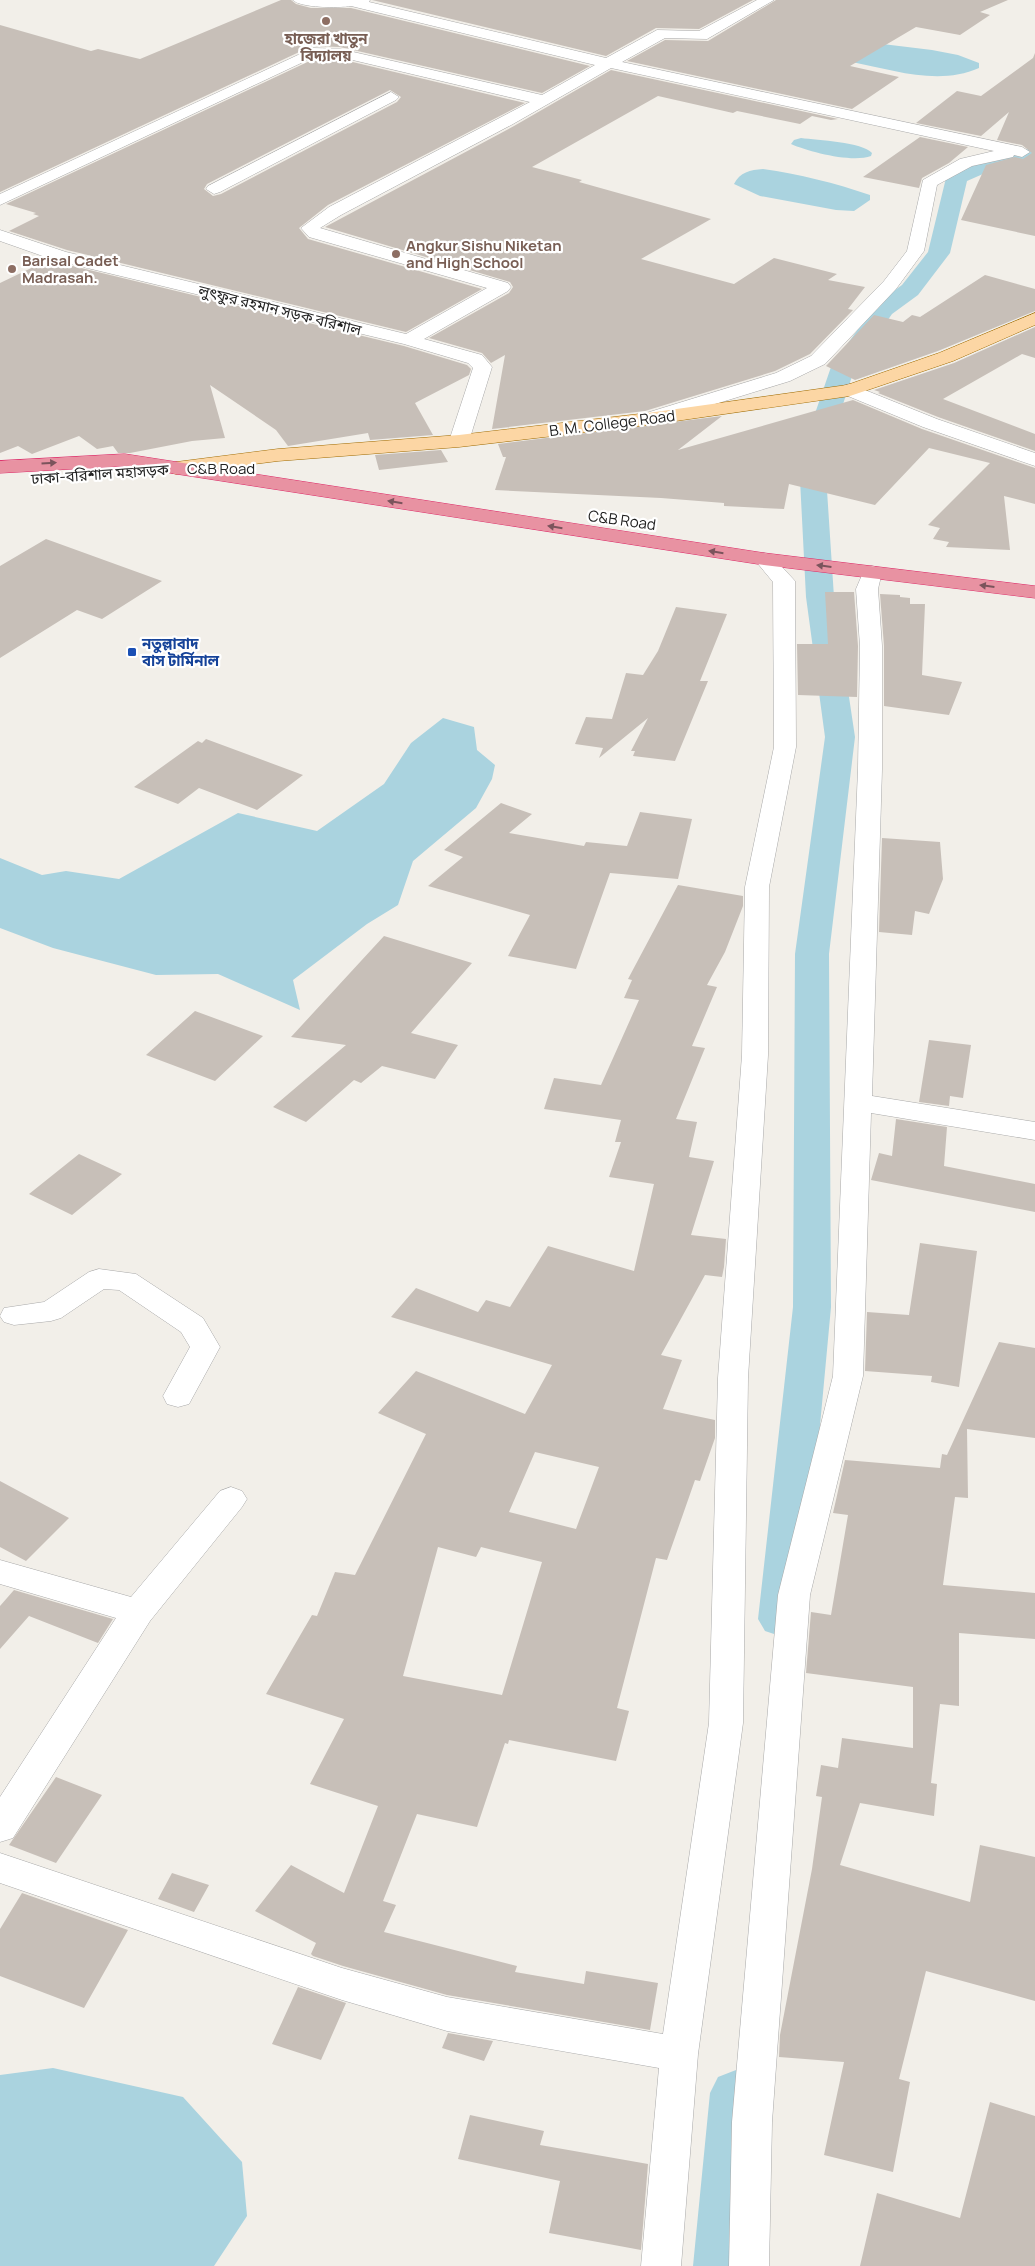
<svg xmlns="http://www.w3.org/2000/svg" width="1035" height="2266" font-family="Manrope,'Noto Sans Bengali',sans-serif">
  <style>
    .water { fill: #aad3df }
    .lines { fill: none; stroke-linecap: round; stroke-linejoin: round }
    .canal { fill: #aad3df; fill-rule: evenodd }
    .building { fill: #c7bfb8; fill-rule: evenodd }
    .minor-casing { stroke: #a9a9a9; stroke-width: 1 }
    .major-casing { stroke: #a06b00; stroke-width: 1 }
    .highway-casing { stroke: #dc2a67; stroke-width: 1 }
    .minor { fill: #fff; fill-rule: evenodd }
    .major { fill: #fcd6a4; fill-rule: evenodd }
    .highway { fill: #e892a2; fill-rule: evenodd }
    .oneway { fill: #7b545c }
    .education-dot { fill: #8d6e63; stroke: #fff; stroke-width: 2 }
    .transit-dot { fill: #1a4fb4; stroke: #fff; stroke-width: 2 }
    .labels { text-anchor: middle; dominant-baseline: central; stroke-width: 4.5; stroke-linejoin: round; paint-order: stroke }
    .far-education-label { font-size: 15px; font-weight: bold; fill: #785e54; stroke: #fff; text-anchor: start }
    .far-street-label { font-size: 15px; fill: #222; stroke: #fff }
    .far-transit-label { font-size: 15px; font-weight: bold; fill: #164399; stroke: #fff; text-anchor: start }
  </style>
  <rect width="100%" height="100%" fill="#f2efe9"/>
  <path class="water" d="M 866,42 L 932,50 L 958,55 L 979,63 L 979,68 C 939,86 893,70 852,62 Z
    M 801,138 C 818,140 862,142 872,153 L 871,156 C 852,163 809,152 791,144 L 794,140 Z
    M 763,169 C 799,174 835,183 870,195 L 870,200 L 854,211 L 836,210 L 760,196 L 734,184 C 740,172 750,170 763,169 Z
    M 443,718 L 474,727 L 477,750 L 495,765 L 492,779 L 476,808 L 413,861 L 398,905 L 367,924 L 293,980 L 300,1010 L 218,974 L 156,975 L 53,948 L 0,928 L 0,858 L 42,875 L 66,871 L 119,879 L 238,813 L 317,831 L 384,784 L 411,743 Z
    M 53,2068 L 183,2097 L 242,2162 L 247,2216 L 214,2266 L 0,2266 L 0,2075 Z"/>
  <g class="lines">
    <path class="canal" d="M 1035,148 L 1035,160 L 992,170 L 967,181 L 950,253 L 918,295 L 892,314 L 855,367 L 825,460 L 834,597 L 855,737 L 829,954 L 831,1307 L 802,1619 L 795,1631 L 780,1636 L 765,1631 L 758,1619 L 793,1307 L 795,954 L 825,737 L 806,597 L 799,460 L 831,367 L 876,304 L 902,285 L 928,252 L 946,178 C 958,160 1014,152 1035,148 Z
      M 736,2070 L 754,2077 L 762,2093 L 747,2266 L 693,2266 L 710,2093 L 718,2077 Z"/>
  </g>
  <path class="building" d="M 281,0 L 291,0 L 296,4 L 311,8 L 351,8 L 590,66 L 542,93 L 340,47 L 312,46 L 0,192 L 0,25 L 91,51 L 98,49 L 140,59 Z
    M 372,0 L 753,0 L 699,29 L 656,28 L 606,56 Z
    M 776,0 L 1008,0 L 980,12 L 990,15 L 960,35 L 916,27 L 850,66 L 899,77 L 852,109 L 627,61 L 665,40 L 708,41 Z
    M 1035,53 L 1035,236 L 961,220 L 986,165 L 1015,157 L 1023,159 L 1032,153 L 1022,145 L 997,140 L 1009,112 L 981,136 L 916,123 L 957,91 L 981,96 L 1033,58 Z
    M 316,58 L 340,59 L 525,103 L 328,205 L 299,228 L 308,239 L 482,289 L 406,332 L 67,250 L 9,231 L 39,216 L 33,214 L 36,213 L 6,204 ZM 390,90 L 401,97 L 397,102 L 221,194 L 213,196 L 204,189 L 207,184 Z
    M 611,70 L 838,119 L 831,120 L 812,116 L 800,124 L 737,111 L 733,113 L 658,96 L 532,167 L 582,180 L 579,182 L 711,219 L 641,259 L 734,284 L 774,258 L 837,274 L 828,280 L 865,287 L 848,309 L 853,310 L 810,354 L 775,371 L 645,411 L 492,429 L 505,355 L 491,363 L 482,353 L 429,338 L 509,293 L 513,287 L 510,282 L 325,227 L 514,126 Z
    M 920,137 L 968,147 L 949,163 L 922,178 L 919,188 L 863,177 Z
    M 48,260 L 404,346 L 467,365 L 471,369 L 469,375 L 415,403 L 433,435 L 370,440 L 368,433 L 288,446 L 276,430 L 210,385 L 225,438 L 192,441 L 130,453 L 118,453 L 113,446 L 97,449 L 79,436 L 32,454 L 18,446 L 0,453 L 0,283 Z
    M 985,275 L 1035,289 L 1035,311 L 938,351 L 855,380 L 826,366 L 874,315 L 903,322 L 912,315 L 920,317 Z
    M 1035,327 L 1035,358 L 1022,354 L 943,399 L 1035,434 L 1035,451 L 938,417 L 878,393 L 880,392 L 874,390 L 954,363 Z
    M 853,400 L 922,429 L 1035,468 L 1035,504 L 1004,496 L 1010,550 L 946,547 L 949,542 L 933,539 L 940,528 L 928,525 L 990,463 L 929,448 L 875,505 L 789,484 L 784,509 L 724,506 L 724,503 L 661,498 L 495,490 L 506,457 L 503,457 L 498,444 L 722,416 L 678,450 Z
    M 441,450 L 448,462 L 379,470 L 375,455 Z
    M 46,539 L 162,581 L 102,619 L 77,610 L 0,658 L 0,566 Z
    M 825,592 L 854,592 L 858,646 L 857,697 L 798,695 L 797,644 L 828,644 Z
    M 880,594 L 900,595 L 900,597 L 910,598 L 910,604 L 925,604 L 922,675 L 962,682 L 949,715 L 884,706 L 884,646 Z
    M 676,607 L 727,614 L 700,681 L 708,681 L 675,761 L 633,756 L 635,751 L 631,751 L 648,718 L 599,758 L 603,748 L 575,744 L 586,717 L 612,719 L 626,673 L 643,675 L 658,651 Z
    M 206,739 L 303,775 L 257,810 L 199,788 L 178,804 L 134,787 L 198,741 L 202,743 Z
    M 501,803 L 532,814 L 509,833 L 584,846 L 586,842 L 627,846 L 640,812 L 692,819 L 678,879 L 610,873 L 576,969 L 508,956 L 530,915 L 428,886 L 463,857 L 444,850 Z
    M 882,838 L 940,842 L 943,879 L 929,914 L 915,911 L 912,935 L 879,932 Z
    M 678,885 L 743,896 L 743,906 L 725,952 L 707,985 L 717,987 L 692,1046 L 705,1048 L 676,1119 L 697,1122 L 689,1157 L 714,1161 L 691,1235 L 726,1239 L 724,1267 L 722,1277 L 705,1275 L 661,1355 L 682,1360 L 663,1409 L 715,1420 L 715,1438 L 700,1481 L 695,1480 L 667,1560 L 656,1558 L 617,1708 L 629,1711 L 616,1761 L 509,1740 L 508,1744 L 505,1743 L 477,1827 L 417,1814 L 383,1901 L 396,1905 L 384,1932 L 517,1966 L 515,1972 L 584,1984 L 586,1971 L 658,1983 L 650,2030 L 447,1995 L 343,1966 L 313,1956 L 311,1954 L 316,1943 L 255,1911 L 291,1865 L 344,1893 L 378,1806 L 310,1784 L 344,1719 L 266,1694 L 312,1615 L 317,1616 L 335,1572 L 355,1575 L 426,1434 L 378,1413 L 416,1371 L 525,1414 L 552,1365 L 391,1317 L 416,1288 L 478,1312 L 486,1300 L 510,1307 L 548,1246 L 634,1271 L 654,1184 L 609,1177 L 621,1142 L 615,1142 L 621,1120 L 544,1109 L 554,1078 L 601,1085 L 639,1000 L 624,998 L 632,980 L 628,979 ZM 535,1452 L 599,1467 L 576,1529 L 509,1512 ZM 438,1547 L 476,1557 L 481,1547 L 542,1562 L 502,1695 L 403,1676 Z
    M 384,936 L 472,963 L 411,1033 L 458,1045 L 435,1079 L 382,1066 L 361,1083 L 354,1080 L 306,1122 L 273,1107 L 346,1045 L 291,1037 Z
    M 195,1011 L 263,1036 L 215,1081 L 146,1055 Z
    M 929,1040 L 971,1045 L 963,1098 L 950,1096 L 949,1106 L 919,1102 Z
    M 896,1119 L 947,1127 L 944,1166 L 1035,1184 L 1035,1212 L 871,1180 L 879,1153 L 892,1156 Z
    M 79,1154 L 122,1174 L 72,1215 L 29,1194 Z
    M 920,1243 L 977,1251 L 959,1387 L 931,1382 L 932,1376 L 865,1371 L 867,1312 L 909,1315 Z
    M 999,1342 L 1035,1348 L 1035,1438 L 967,1429 L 968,1498 L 955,1497 L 943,1585 L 1035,1593 L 1035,1639 L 959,1633 L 959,1706 L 940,1704 L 931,1783 L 937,1784 L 934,1816 L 860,1803 L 840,1865 L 970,1902 L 980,1845 L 1035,1857 L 1035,2001 L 926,1971 L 899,2079 L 910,2082 L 893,2172 L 824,2155 L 844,2062 L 779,2057 L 780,2035 L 812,1869 L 822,1797 L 816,1796 L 821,1765 L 838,1768 L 842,1738 L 913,1748 L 913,1687 L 806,1673 L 811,1612 L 831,1615 L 848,1515 L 833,1513 L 845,1460 L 940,1468 L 942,1454 L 947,1455 Z
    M 0,1481 L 69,1518 L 26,1561 L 0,1547 Z
    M 14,1590 L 113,1619 L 98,1643 L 29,1616 L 0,1649 L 0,1606 Z
    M 56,1777 L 102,1795 L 56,1863 L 9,1845 Z
    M 172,1873 L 209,1885 L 194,1912 L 158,1899 Z
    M 22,1893 L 128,1930 L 84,2008 L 0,1976 L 0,1929 Z
    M 298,1987 L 346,2003 L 321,2060 L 272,2044 Z
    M 448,2033 L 493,2041 L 484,2061 L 442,2048 Z
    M 990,2102 L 1035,2116 L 1035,2266 L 860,2266 L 877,2193 L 960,2218 Z
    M 470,2115 L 544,2131 L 540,2145 L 648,2164 L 641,2250 L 549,2233 L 560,2181 L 458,2159 Z"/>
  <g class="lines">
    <defs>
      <path id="minor" d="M 293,0 L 370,0 L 369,2 L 606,58 L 657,30 L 699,31 L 757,0 L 774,0 L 707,39 L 665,38 L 622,62 L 1022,147 L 1030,152 L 1022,157 L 1014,155 L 1013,157 L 972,166 L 937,185 L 924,251 L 896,289 L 825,364 L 790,381 L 650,424 L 643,422 L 640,418 L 643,414 L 776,373 L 811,356 L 884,281 L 907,251 L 923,180 L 960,159 L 994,151 L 611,68 L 513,124 L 341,215 L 320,228 L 508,283 L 511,287 L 508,291 L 424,339 L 482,355 L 492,367 L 469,441 L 466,445 L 452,445 L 449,441 L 473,368 L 468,363 L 404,344 L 54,260 L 0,241 L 0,230 L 66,252 L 406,334 L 487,288 L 309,237 L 301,228 L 329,207 L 530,102 L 340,57 L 316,56 L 0,205 L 0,194 L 313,48 L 340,49 L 542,95 L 595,65 L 351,6 C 339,8 300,8 293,0 Z
        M 391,92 L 399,97 L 396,100 L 220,192 L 214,194 L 206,189 L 208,186 Z
        M 850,384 L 937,419 L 1035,453 L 1035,466 L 923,427 L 843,394 L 841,390 L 843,386 Z
        M 764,553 L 771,555 L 795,581 L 796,747 L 769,887 L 768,1055 L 748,1378 L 743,1723 L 698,2054 L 681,2266 L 641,2266 L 659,2068 L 447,2031 L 342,2000 L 0,1883 L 0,1853 L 342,1968 L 447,1997 L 663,2034 L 709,1723 L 718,1378 L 742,1055 L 745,887 L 774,747 L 773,582 L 754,559 L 757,555 Z
        M 872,566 L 879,568 L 882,572 L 878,589 L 882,646 L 882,769 L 872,1096 L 1035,1122 L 1035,1140 L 871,1113 L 863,1376 L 810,1595 L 772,2122 L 769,2266 L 729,2266 L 732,2122 L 778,1595 L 833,1376 L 858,769 L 860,646 L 856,589 L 865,568 Z
        M 99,1269 L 136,1274 L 203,1318 L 220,1347 L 189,1404 L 178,1407 L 167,1404 L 163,1396 L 190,1347 L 181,1332 L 119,1290 L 104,1289 L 61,1318 L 51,1321 L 14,1325 L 4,1322 L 0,1316 L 4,1308 L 44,1302 L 89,1272 Z
        M 231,1487 L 242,1491 L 247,1499 L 242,1507 L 150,1621 L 13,1838 L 0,1842 L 0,1797 L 116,1618 L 0,1584 L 0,1560 L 131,1597 L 220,1491 Z"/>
      <path id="major" d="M 1035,313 L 1035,325 L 953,361 L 850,396 L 648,425 L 459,447 L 278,461 L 176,474 L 169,472 L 166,468 L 169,464 L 176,462 L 278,449 L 459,435 L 648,413 L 847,385 L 939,353 Z"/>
      <path id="highway" d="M 125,454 L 764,553 L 1035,586 L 1035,598 L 764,565 L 125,466 L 0,473 L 0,461 Z"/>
    </defs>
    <use href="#minor" class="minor-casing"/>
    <use href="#major" class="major-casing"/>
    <use href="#highway" class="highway-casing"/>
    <use href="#minor" class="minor"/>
    <use href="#major" class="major"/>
    <use href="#highway" class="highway"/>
  </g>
  <defs><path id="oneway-solid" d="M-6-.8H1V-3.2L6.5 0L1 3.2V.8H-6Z" transform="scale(1.25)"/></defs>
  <g class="oneway">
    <use href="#oneway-solid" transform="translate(49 463) rotate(-4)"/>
    <use href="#oneway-solid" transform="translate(395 502) rotate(-171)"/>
    <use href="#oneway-solid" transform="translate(555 527) rotate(-171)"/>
    <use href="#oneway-solid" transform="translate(716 552) rotate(-171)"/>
    <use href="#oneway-solid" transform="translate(824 566) rotate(-173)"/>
    <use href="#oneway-solid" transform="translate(987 586) rotate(-173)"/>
  </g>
  <g class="education-dot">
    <circle cx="326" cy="21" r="5"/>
    <circle cx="396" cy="254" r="5"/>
    <circle cx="12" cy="269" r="5"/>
  </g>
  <rect class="transit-dot" x="127" y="647" width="10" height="10" rx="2.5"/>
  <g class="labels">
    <g class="far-education-label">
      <text x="326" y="38" text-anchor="middle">হাজেরা খাতুন<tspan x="326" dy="17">বিদ্যালয়</tspan></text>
      <text x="406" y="245">Angkur Sishu Niketan<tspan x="406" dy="17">and High School</tspan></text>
      <text x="22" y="260">Barisal Cadet<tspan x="22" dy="17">Madrasah.</tspan></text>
    </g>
    <g class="far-street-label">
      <text transform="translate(280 310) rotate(14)">লুৎফুর রহমান সড়ক বরিশাল</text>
      <text transform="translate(612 423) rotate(-7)">B. M. College Road</text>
      <text x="221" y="468">C&amp;B Road</text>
      <text transform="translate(100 474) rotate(-4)">ঢাকা-বরিশাল মহাসড়ক</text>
      <text transform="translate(622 520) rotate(8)">C&amp;B Road</text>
    </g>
    <g class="far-transit-label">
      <text x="142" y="643">নতুল্লাবাদ<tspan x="142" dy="17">বাস টার্মিনাল</tspan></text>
    </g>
  </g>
</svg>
